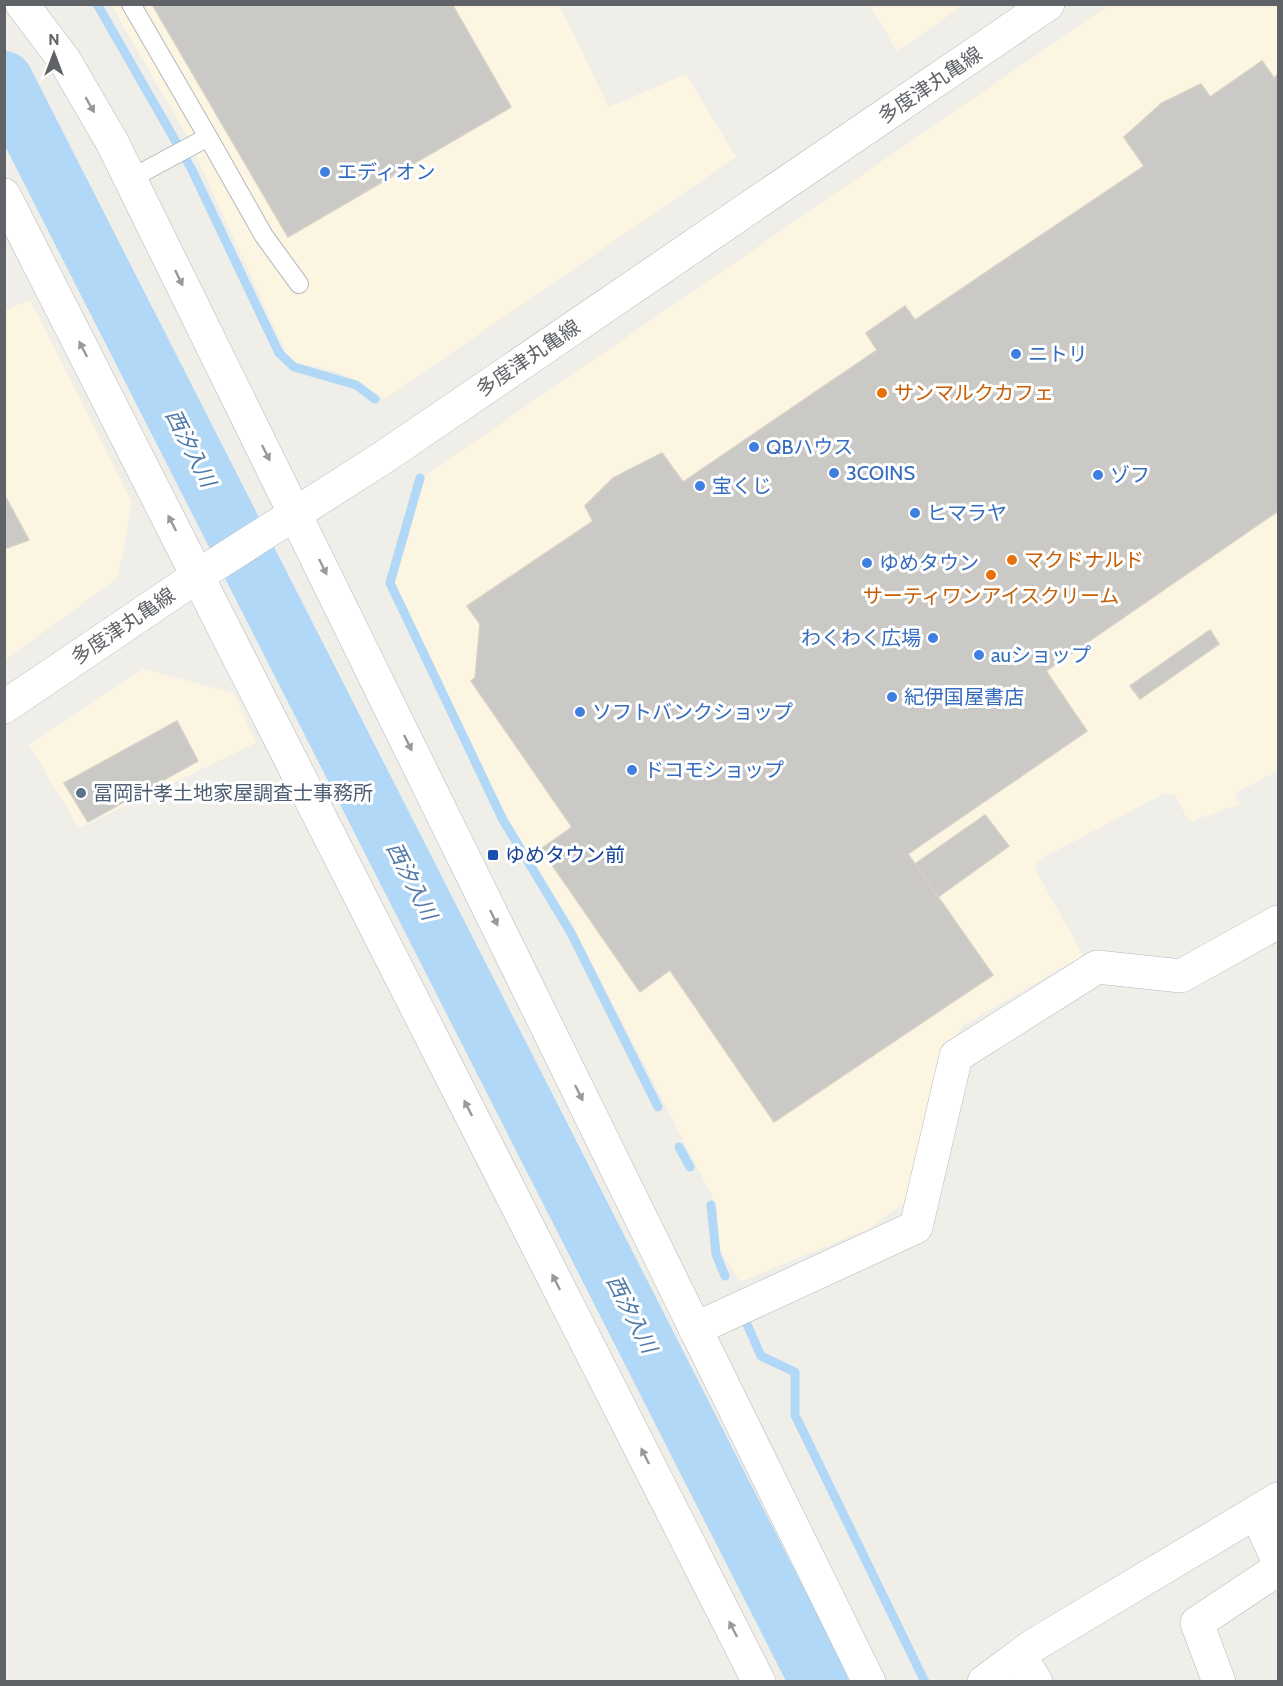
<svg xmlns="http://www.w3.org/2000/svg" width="1283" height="1686" font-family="Cabin,'Noto Sans JP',sans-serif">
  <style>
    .commercial { fill: #fbf5e2 }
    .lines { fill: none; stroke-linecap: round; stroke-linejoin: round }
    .stream { stroke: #b1d8f7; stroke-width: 9 }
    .river { stroke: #b1d8f7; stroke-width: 58 }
    .building { fill: #cbc9c5; stroke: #d4d0c7; stroke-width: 1.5 }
    .lane-casing { stroke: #b5b8bb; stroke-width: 20 }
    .street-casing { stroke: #b5b8bb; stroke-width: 34 }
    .secondary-casing { stroke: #b4b7bb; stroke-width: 34 }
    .lane { stroke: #fff; stroke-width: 18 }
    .street { stroke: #fff; stroke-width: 33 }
    .secondary { stroke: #fff; stroke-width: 33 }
    .oneway { fill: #979a9c }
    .shop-dot { fill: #3f7fe0; stroke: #fff; stroke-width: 2 }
    .food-dot { fill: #e8710a; stroke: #fff; stroke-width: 2 }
    .service-dot { fill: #5c6f8a; stroke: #fff; stroke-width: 2 }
    .transit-dot { fill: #1a4fb4; stroke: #fff; stroke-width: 2 }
    .labels { text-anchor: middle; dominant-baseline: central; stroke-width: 6; stroke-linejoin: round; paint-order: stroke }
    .street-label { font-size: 20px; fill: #5f6367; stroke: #fff }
    .shop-label { font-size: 20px; fill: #366cbe; stroke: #fff; text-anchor: start }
    .food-label { font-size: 20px; fill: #c56008; stroke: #fff; text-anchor: start }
    .service-label { font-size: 20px; fill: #4e5e75; stroke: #fff; text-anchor: start }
    .transit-label { font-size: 20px; fill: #164399; stroke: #fff; text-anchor: start }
    .water-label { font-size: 21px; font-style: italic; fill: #4e79a8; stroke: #fff }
  </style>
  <rect width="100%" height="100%" fill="#f0eee8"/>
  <path class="commercial" d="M 111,5 L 559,5 L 609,107 L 686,74 L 736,157 L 385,399 L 343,374 L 315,366 L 295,364 L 289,359 L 186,134 Z
    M 870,5 L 964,5 L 897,51 Z
    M 1109,5 L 1278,5 L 1278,771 L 1239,791 L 1235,797 L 1240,804 L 1189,822 L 1175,795 L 1165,793 L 1037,861 L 1035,869 L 1086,960 L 1068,964 L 964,1025 L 946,1049 L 922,1125 L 911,1188 L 903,1203 L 870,1228 L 740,1282 L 720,1250 L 716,1204 L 570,920 L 505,815 L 393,582 L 426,475 Z
    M 30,300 L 132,502 L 118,578 L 5,660 L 4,311 Z
    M 143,669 L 234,693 L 256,743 L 79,828 L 29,745 Z"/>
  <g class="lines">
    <path class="stream" d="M 97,4 L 191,168 L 279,353 L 294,367 L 356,385 L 375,399
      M 420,478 L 390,583 L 503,820 L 571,933 L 658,1107
      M 679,1147 L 690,1167
      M 711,1205 L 716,1254 L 725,1276
      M 743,1315 L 761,1356 L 795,1372 L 795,1415 L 925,1682"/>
    <path class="river" d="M 4,80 L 819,1682"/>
  </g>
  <path class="building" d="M 152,4 L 452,4 L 511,107 L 288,237 Z
    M 1262,61 L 1274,78 L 1278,74 L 1278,511 L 1046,671 L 1087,731 L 908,854 L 993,975 L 774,1122 L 670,970 L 640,992 L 541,849 L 572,827 L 471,681 L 475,678 L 480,624 L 467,606 L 593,521 L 585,506 L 613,478 L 662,453 L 683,482 L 877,350 L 866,333 L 905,306 L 915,320 L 1144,166 L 1124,137 L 1162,103 L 1201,84 L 1210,97 Z
    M 4,494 L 29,540 L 4,549 Z
    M 1210,630 L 1219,644 L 1140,699 L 1130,686 Z
    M 177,721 L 198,761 L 88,822 L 64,783 Z
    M 985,815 L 1009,846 L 938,897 L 915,864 Z"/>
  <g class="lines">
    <defs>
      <path id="lane" d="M 208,137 L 264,236 L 299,284
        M 130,179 L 208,137 L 131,4"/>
      <path id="street" d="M 695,1329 L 916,1227 L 956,1056 L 1097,967 L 1181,976 L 1278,922
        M 1256,1513 L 1278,1560
        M 1020,1656 L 1036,1682
        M 984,1682 L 1034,1645 L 1278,1499
        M 1219,1682 L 1197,1623 L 1278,1569"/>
      <path id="secondary" d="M 22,4 L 65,61 L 112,142 L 869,1682
        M 4,195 L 759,1682
        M 4,707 L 199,575 L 384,457 L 1048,4"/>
    </defs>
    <use href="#lane" class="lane-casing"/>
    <use href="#street" class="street-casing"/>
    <use href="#secondary" class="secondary-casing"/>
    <use href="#lane" class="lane"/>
    <use href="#street" class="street"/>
    <use href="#secondary" class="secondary"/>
  </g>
  <defs><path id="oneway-solid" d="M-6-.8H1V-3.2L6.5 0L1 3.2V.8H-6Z" transform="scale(1.5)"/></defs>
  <g class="oneway">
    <use href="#oneway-solid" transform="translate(90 105) rotate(60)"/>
    <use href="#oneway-solid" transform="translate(179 278) rotate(64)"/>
    <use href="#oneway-solid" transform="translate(83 349) rotate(-117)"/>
    <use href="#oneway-solid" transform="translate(266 453) rotate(63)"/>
    <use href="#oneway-solid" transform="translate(172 523) rotate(-117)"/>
    <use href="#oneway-solid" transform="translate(323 567) rotate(64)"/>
    <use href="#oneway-solid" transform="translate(408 743) rotate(64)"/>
    <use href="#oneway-solid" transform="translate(494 918) rotate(64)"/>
    <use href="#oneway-solid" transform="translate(579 1093) rotate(64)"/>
    <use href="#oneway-solid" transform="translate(468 1108) rotate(-117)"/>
    <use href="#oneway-solid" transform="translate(556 1282) rotate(-117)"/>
    <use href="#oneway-solid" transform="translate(645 1456) rotate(-117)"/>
    <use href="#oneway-solid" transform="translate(733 1629) rotate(-117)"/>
  </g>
  <g class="shop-dot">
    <circle cx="325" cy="172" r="6"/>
    <circle cx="1016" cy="354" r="6"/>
    <circle cx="754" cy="447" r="6"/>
    <circle cx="834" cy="473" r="6"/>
    <circle cx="1098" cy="475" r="6"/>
    <circle cx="700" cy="486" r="6"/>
    <circle cx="915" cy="513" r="6"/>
    <circle cx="867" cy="563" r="6"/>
    <circle cx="933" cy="638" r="6"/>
    <circle cx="979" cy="655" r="6"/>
    <circle cx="892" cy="697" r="6"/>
    <circle cx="580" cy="712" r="6"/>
    <circle cx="632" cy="770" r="6"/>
  </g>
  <g class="food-dot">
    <circle cx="882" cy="393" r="6"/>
    <circle cx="1012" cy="560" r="6"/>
    <circle cx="991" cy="575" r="6"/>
  </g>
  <circle class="service-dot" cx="81" cy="793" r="6"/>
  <rect class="transit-dot" x="487" y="849" width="12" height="12" rx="3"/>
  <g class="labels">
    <g class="street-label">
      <text transform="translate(930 85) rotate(-34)">多度津丸亀線</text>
      <text transform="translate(528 358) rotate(-34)">多度津丸亀線</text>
      <text transform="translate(123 626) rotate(-34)">多度津丸亀線</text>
    </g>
    <g class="shop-label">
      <text x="337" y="172">エディオン</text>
      <text x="1028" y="354">ニトリ</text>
      <text x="766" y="447">QBハウス</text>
      <text x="846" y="473">3COINS</text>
      <text x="1110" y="475">ゾフ</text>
      <text x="712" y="486">宝くじ</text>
      <text x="927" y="513">ヒマラヤ</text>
      <text x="879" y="563">ゆめタウン</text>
      <text x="921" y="638" text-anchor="end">わくわく広場</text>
      <text x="991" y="655">auショップ</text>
      <text x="904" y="697">紀伊国屋書店</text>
      <text x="592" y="712">ソフトバンクショップ</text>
      <text x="644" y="770">ドコモショップ</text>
    </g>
    <g class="food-label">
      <text x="894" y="393">サンマルクカフェ</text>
      <text x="1024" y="560">マクドナルド</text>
      <text x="991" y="596" text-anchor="middle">サーティワンアイスクリーム</text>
    </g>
    <g class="service-label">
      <text x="93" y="793">冨岡計孝土地家屋調査士事務所</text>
    </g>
    <g class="transit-label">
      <text x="505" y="855">ゆめタウン前</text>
    </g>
    <g class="water-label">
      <text transform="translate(191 448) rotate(63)">西汐入川</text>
      <text transform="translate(412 881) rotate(63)">西汐入川</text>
      <text transform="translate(632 1314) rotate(63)">西汐入川</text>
    </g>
  </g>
  <rect width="1283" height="1686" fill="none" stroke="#5f6367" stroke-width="12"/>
  <g transform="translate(54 54)" stroke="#ffffff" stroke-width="4.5" paint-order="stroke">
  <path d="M0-4.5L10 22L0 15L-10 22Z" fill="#5f6367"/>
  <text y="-9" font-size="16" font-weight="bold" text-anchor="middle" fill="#5f6367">N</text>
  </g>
</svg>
